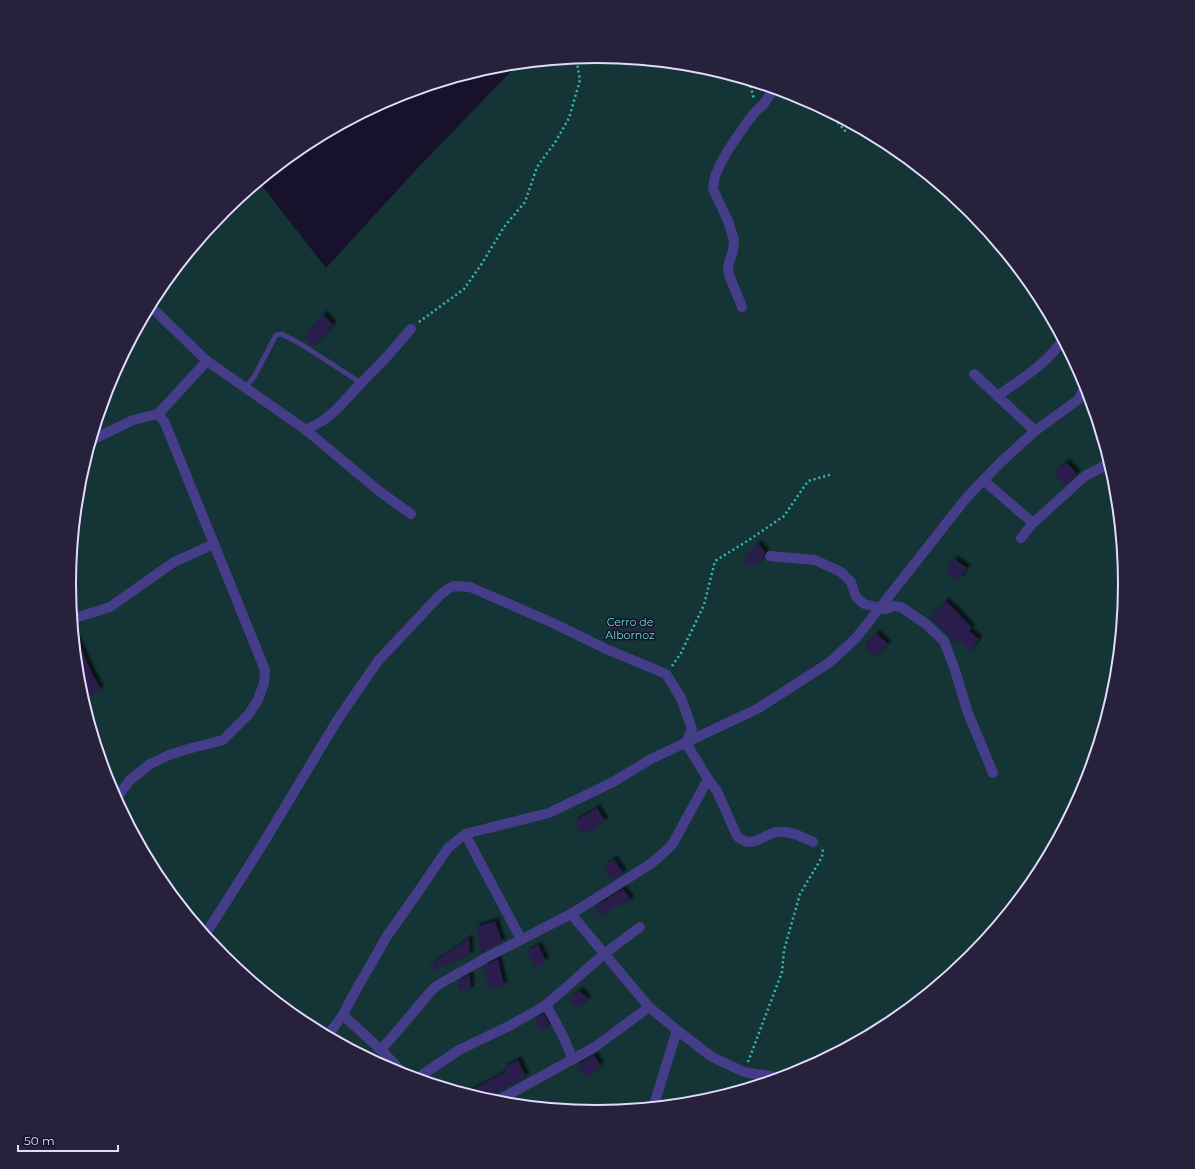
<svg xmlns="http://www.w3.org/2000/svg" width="1195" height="1169" font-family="Montserrat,sans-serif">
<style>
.green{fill:#143435}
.building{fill:#2a1d4b;filter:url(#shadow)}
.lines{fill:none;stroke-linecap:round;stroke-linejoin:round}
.path{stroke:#32bbbc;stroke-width:2.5;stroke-dasharray:2 3;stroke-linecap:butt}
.service{stroke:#453d89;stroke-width:5}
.minor{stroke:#453d89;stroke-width:10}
.labels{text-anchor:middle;stroke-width:3;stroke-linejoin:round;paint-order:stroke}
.park-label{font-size:11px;fill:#66e0ca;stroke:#17112b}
.rim{fill:none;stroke:#e2dbff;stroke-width:2}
</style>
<defs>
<filter id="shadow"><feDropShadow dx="3.5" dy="-3.5" stdDeviation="1" flood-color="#0009"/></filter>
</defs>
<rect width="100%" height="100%" fill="#17112b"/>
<polygon class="green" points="598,56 701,66 800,96 891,145 971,211 1037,291 1086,382 1116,482 1126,585 1116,688 1086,787 1037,878 971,958 891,1024 800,1073 700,1103 597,1113 494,1103 395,1073 304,1024 224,958 158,878 109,787 79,687 69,584 79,481 109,382 158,291 224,211 259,182 326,268 414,172 518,64"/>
<g class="building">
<polygon points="323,314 333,325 314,347 304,337 319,320"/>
<polygon points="1066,462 1077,474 1065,486 1054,473"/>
<polygon points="758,543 765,552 764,558 754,567 743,561"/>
<polygon points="954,559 967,568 959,580 946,572"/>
<polygon points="945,601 954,609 972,628 969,631 979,639 970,652 959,641 955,644 948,636 949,635 930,619"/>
<polygon points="876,633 888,644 876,657 864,646"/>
<polygon points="74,639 77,639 94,678 95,678 101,690 82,698 79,687"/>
<polygon points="597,808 605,821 582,835 574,822"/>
<polygon points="614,859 623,873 612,880 604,866"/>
<polygon points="623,889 631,900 623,906 621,903 601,916 595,907"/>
<polygon points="495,921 502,942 481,953 478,935 476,927"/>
<polygon points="469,938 470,955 431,971 429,967"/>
<polygon points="538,945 546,961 536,967 527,952"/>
<polygon points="498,959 504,986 489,989 484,966"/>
<polygon points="469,975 470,975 471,990 458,990 458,981"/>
<polygon points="579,990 588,999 578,1008 569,999"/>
<polygon points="544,1014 550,1026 542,1031 535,1019"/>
<polygon points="594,1055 601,1066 585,1078 576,1066"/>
<polygon points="518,1060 526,1077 483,1100 464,1094 506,1072 504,1067"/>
</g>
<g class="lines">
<g class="path">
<polyline points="749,81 754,99"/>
<polyline points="828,111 846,132"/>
<polyline points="419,322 464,289 481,265 504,227 525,202 537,167 556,141 569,118 580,80 576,58"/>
<polyline points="672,666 681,653 704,605 715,561 749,540 784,516 808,481 833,474"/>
<polyline points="748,1062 782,972 784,950 800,894 822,857 823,848"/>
</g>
<polyline class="service" points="246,387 254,377 276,335 282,334 304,346 361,383"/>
<g class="minor">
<polyline points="150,306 207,361 306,430 379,491 411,514"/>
<polyline points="742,307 729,275 728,266 733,251 734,240 728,221 713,189 715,176 721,163 728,150 748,121 756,111 763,105 769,96 776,89"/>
<polyline points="974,374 1035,431"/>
<path d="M 997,396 C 1022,379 1045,365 1063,340"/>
<polyline points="306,430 324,420 336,410 361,383 383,361 411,329"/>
<polyline points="92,440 133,420 158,414 207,361"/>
<polyline points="983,480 1033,523"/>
<polyline points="1021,538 1033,523 1085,476 1110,463"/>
<polyline points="770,556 815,560 841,572 851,582 856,597 864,604 881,608 886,609 894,606 901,607 926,624 944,641 955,670 968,713 993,773"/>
<polyline points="72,619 110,607 174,562 214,544"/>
<polyline points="116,799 129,781 150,764 169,755 188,749 223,740 248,715 258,700 264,683 265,670 165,423 158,414"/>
<polyline points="465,834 521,939"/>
<polyline points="571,914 649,1007 677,1030 712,1057 744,1072 781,1078"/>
<path d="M 205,935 L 261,847 L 338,719 L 378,661 L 440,595 L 448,589 L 454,586 L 470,587 L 555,624 L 606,649 L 666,674 L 681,698 L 692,729 L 686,743 L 708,779 L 717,791 L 737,836 C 752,850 762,835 777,832 C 789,830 802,837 813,842"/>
<polyline points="546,1005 561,1032 573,1059"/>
<polyline points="343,1015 381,1050 432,990 438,985 489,956 571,914 652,863 672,845 708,779"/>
<polyline points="327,1036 343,1015 351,999 387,936 416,895 448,848 465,834 549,813 613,782 651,759 759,708 830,662 856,638 967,497 1000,463 1035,431 1079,399 1086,384"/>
<polyline points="381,1050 406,1076"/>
<polyline points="416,1079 459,1050 509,1026 546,1005 604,954 640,927"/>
<polyline points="493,1103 595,1047 649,1007"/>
<polyline points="653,1108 677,1030"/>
</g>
</g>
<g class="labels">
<g class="park-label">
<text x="630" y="626">Cerro de<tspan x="630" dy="13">Albornoz</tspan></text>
</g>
</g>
<path d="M0 0H1195V1169H0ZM76 584a521 521 0 1 1 1042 0a521 521 0 1 1-1042 0Z" fill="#27213c" fill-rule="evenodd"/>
<path class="rim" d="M76 584a521 521 0 1 1 1042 0a521 521 0 1 1-1042 0Z"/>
<path d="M18 1145v6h100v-6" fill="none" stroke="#e2dbff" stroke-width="2"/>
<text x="24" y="1145" font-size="12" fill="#e2dbff" stroke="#17112b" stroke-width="3" paint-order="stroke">50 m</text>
</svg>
